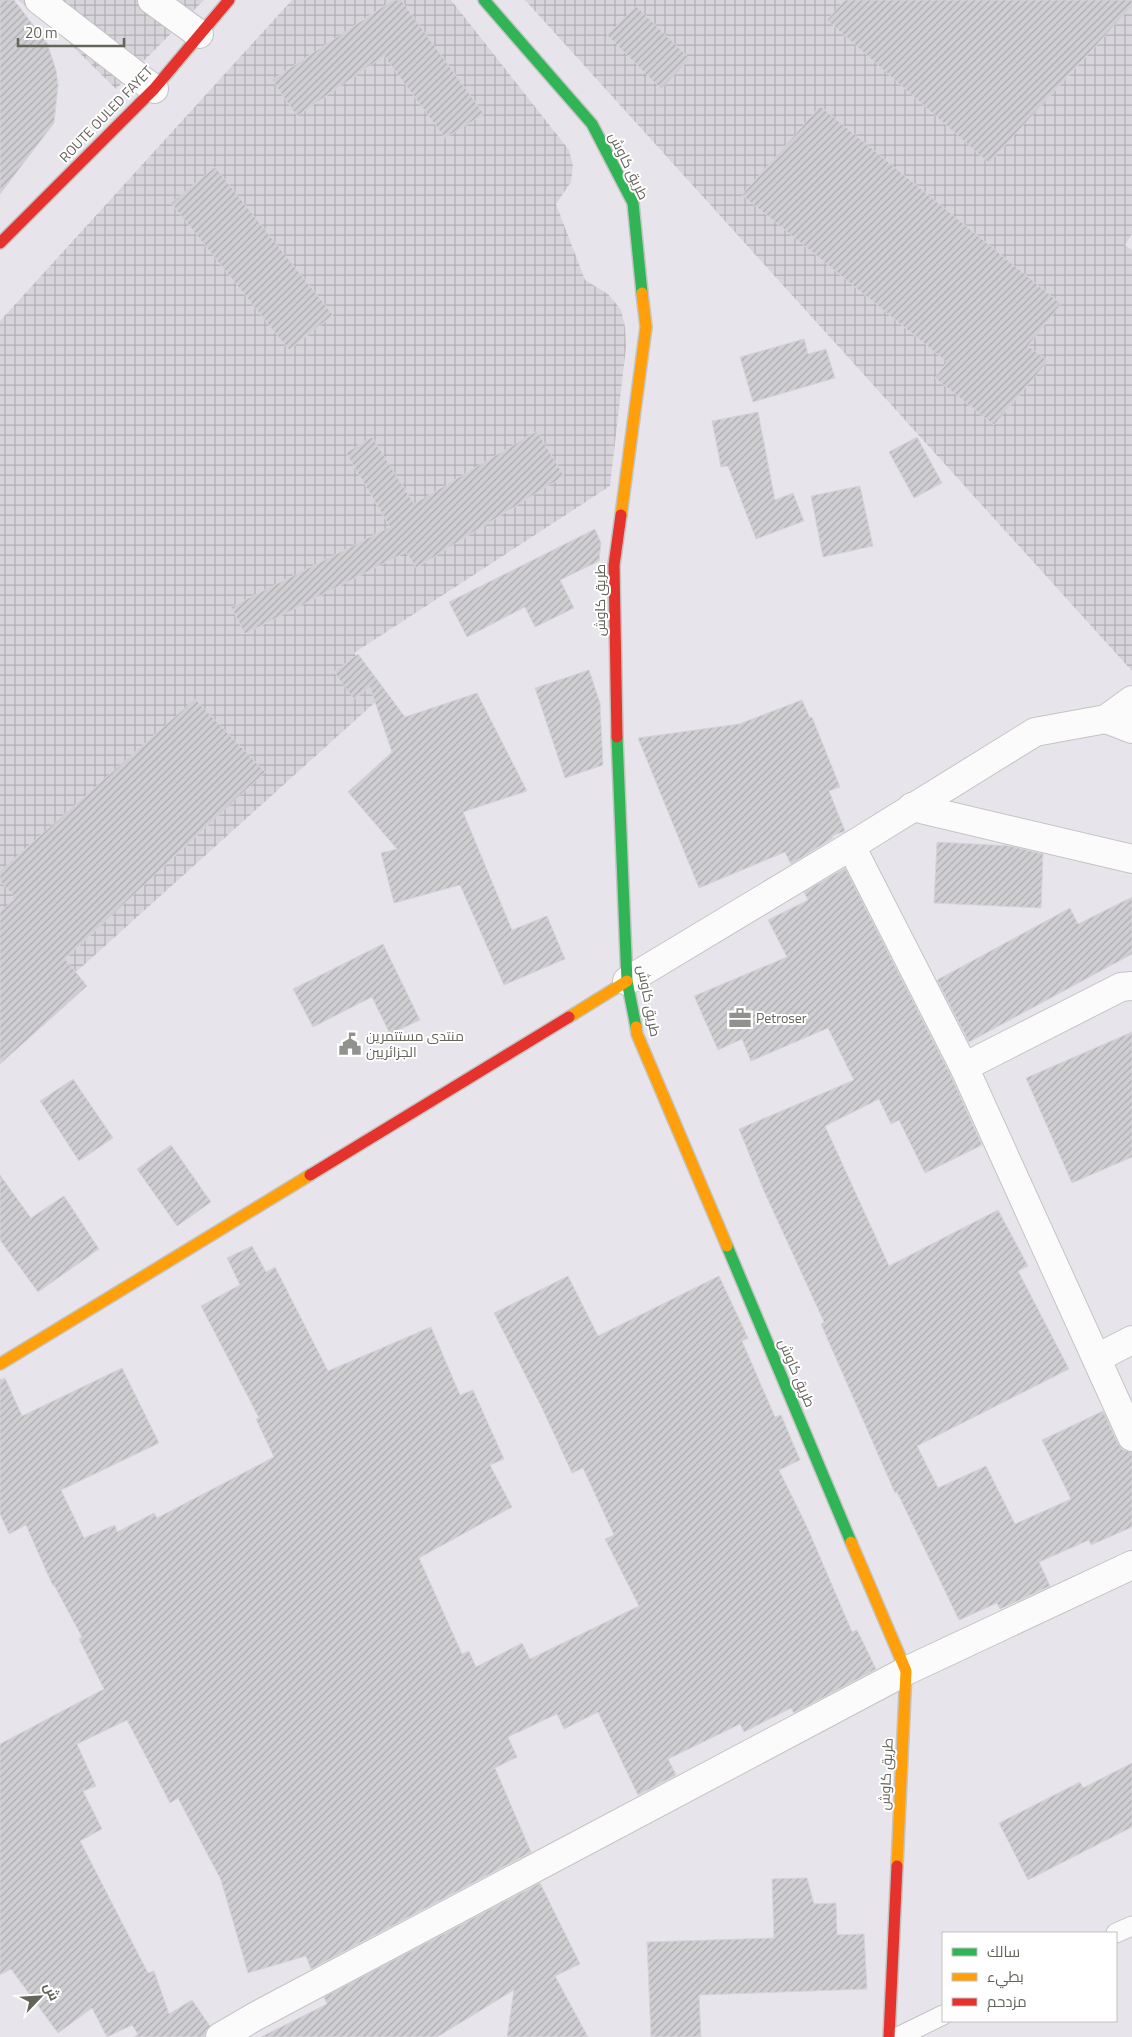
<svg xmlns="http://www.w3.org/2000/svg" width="1132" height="2037" font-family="'Titillium Web',Cairo,sans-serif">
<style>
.industrial{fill:url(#industrial-grid)}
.building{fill:url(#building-hatch);stroke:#d6d4da}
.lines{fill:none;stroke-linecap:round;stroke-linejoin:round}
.lane-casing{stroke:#c4c4c3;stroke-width:21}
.street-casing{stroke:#c4c4c3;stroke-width:30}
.fast-casing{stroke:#c4c4c2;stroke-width:14}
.slow-casing{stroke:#c4c4c2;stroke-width:14}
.jam-casing{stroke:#c4c4c2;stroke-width:14}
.lane{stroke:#fbfbfc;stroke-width:19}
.street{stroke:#fbfbfc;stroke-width:28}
.fast{stroke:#30b455;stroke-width:11}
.slow{stroke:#ff9f0a;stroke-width:11}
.jam{stroke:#e5322d;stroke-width:11}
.labels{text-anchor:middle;stroke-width:4;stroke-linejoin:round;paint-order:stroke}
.street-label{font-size:14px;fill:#63645a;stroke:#fff}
.poi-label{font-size:14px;fill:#63645a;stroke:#fff;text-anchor:start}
</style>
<defs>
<pattern id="industrial-grid" width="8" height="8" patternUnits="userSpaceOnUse" patternTransform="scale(1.25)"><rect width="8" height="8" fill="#d7d5db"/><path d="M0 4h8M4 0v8" fill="none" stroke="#b2b0b5"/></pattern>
<pattern id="building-hatch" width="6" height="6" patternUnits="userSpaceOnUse" patternTransform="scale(1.25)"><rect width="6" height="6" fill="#cfced2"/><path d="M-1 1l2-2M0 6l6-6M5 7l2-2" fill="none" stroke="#acabad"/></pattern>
</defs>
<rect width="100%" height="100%" fill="#e7e5eb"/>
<g class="industrial">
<polygon points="18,0 204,0 116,89 53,27"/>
<polygon points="292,0 451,0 569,150 573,166 571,182 556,204 585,280 608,294 621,310 625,327 626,347 610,486 354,653 381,697 76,972 87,986 0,1064 0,321"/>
<polygon points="525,0 1132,0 1132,234 1125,245 1132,250 1132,671"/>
</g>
<g class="building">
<polygon points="0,0 14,0 47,43 56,70 58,85 54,123 0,194"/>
<polygon points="393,0 401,0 484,114 445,138 384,56 297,116 272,80"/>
<polygon points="845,0 1132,0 1132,6 989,163 827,20"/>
<polygon points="636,6 690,59 661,89 607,35"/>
<polygon points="820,106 1061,304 1028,346 1048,361 994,425 935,378 947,362 742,195"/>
<polygon points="215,167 333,315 289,350 171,203"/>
<polygon points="804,339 808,354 826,349 835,378 753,402 740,357"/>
<polygon points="758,412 775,500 793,493 804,521 756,539 728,466 721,467 712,421"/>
<polygon points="537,431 564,476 416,568 406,552 245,634 231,607 390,527 346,453 372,437 414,504"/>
<polygon points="917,437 942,483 914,498 889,452"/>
<polygon points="860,486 873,546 823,557 811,496"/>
<polygon points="595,529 601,543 599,561 560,580 574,608 535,627 525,607 467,637 449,602"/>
<polygon points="358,654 405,717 477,693 527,791 463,812 512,930 547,916 565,959 504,985 460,885 394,903 381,853 397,849 348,792 392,752 370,687 354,699 334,672"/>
<polygon points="589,670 600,703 603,765 565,778 535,688"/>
<polygon points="195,699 265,772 65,959 87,986 0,1064 0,912 16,898 0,881 0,871"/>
<polygon points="802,700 810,718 812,717 840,787 829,791 845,831 832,836 833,838 791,864 785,852 699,888 638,738 739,724"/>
<polygon points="937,842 1010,846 1043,854 1041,908 934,903"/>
<polygon points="845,868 950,1074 982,1145 925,1173 899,1120 891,1124 879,1099 825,1126 889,1266 998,1210 1028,1266 1018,1271 1069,1369 917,1446 938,1488 986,1466 1015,1524 1071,1499 1042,1440 1103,1411 1118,1444 1123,1450 1132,1452 1132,1527 1091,1545 1089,1540 1039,1562 1050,1586 1000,1609 997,1603 959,1620 897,1492 895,1493 821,1324 824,1322 764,1191 739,1129 854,1080 828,1028 751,1061 742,1039 718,1050 694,996 787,957 768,920 808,900 804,892"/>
<polygon points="1132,897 1132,954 969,1042 937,980 1070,908 1078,924"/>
<polygon points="383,944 420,1020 390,1034 372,997 313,1027 293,989"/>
<polygon points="1132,1032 1132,1157 1072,1183 1026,1078"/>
<polygon points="73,1079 113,1138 79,1161 40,1101"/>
<polygon points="171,1145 211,1202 177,1226 137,1169"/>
<polygon points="0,1175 31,1218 64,1196 99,1249 38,1292 0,1240"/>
<polygon points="252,1246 266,1272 275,1267 328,1371 431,1327 460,1395 473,1390 504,1459 490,1465 512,1507 419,1558 462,1654 469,1651 476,1667 522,1643 530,1659 639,1606 605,1539 614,1535 583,1468 572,1473 543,1410 494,1313 568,1276 598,1336 719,1276 748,1338 742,1341 775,1417 781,1415 800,1460 779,1470 808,1529 852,1632 857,1630 876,1669 794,1713 791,1708 744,1732 740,1724 668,1759 676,1775 638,1795 598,1712 564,1729 557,1714 508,1737 517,1757 495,1768 531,1852 311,1969 306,1956 248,1973 221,1880 178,1798 170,1803 127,1720 77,1744 96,1786 83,1791 102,1829 80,1841 148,1973 154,1971 169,2014 192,2000 210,2026 206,2030 204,2037 134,2037 138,2034 132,2025 107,2037 92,2008 58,2033 11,1969 0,1975 0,1744 104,1689 79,1639 82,1637 54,1585 53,1586 26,1525 9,1534 0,1514 0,1380 5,1378 22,1416 122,1368 159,1443 61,1490 84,1538 115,1525 117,1532 154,1513 157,1518 274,1457 256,1419 259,1418 201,1306 240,1285 227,1258"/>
<polygon points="1132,1763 1132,1827 1028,1880 999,1823 1080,1782 1083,1788"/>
<polygon points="807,1878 814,1904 836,1903 837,1935 864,1934 867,1989 699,1995 701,2037 651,2037 647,1942 774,1938 772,1879"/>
<polygon points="540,1883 580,1964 555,1976 588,2037 507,2037 514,1990 437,2037 261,2037 327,2004 324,1997"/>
</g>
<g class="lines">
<defs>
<g id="lane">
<polyline points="1116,1933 1132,1926"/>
<polyline points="898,2037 943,2015"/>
</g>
<g id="street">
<polyline points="39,0 154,89"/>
<polyline points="152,0 199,34"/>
<polyline points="1106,719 1132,729"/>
<polyline points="912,807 1132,859"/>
<polyline points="851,846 964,1067 1132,1437"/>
<polyline points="627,981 851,846 1035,732 1106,719 1132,700"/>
<polyline points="964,1067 1121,987 1132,986"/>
<polyline points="1097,1358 1132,1340"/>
<polyline points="220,2037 256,2016 906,1671 1132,1565"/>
</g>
<g id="fast">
<polyline points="484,0 592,124 633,203 642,293"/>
<polyline points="617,737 627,981 636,1027"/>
<polyline points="727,1246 851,1542"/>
</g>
<g id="slow">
<polyline points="621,515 646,327 642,293"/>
<polyline points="569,1017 627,981"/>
<polyline points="636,1027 637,1034 727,1246"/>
<polyline points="0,1364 310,1175"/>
<polyline points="851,1542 906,1671 897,1866"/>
</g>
<g id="jam">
<polyline points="0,243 154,89 229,0"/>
<polyline points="617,737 614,565 621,515"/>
<polyline points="310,1175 569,1017"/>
<polyline points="889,2037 897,1866"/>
</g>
</defs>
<use href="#lane" class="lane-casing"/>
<use href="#street" class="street-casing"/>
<use href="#fast" class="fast-casing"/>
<use href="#slow" class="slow-casing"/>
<use href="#jam" class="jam-casing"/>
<use href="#lane" class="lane"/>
<use href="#street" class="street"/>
<use href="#fast" class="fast"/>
<use href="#slow" class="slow"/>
<use href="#jam" class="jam"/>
</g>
<defs>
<symbol id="office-bare" viewBox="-9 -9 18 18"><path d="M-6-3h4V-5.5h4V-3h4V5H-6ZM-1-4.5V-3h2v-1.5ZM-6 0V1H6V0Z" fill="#91918d" stroke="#fff" stroke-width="2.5" paint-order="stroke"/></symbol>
<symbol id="civic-bare" viewBox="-9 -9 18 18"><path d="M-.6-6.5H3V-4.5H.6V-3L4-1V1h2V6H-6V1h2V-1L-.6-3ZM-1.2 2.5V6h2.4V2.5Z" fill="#91918d" stroke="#fff" stroke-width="2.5" paint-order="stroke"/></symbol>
</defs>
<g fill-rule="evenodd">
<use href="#office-bare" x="724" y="1002" width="32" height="32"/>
<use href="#civic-bare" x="334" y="1028" width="32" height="32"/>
</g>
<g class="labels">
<g class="street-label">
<text transform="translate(106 114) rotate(-46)" y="5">ROUTE OULED FAYET</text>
<text transform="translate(629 166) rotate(64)" y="5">طريق كاوش</text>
<text transform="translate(600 600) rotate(-90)" y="5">طريق كاوش</text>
<text transform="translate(649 1001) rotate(79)" y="5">طريق كاوش</text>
<text transform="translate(797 1373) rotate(67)" y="5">طريق كاوش</text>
<text transform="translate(886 1774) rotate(-87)" y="5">طريق كاوش</text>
</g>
<g class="poi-label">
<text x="756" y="1023">Petroser</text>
<text x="366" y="1041">منتدى مستتمرين<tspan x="366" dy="16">الجزائريين</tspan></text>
</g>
</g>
<rect x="942" y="1932" width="175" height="90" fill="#ffffff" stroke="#c1c1bd"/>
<rect x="952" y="1948" width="25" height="8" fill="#30b455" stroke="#c1c1bd"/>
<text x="987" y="1957" font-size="15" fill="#63645a">سالك</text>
<rect x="952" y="1973" width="25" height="8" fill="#ff9f0a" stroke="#c1c1bd"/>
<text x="987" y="1982" font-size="15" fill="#63645a">بطيء</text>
<rect x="952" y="1998" width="25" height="8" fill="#e5322d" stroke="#c1c1bd"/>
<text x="987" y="2007" font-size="15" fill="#63645a">مزدحم</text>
<g transform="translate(40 1997) rotate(65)" stroke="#ffffff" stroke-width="4" paint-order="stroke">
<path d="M0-4L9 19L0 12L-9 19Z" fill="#63645a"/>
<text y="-8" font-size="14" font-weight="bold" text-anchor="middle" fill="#63645a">ش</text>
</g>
<path d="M18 38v8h106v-8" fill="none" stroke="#63645a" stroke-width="2.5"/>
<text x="25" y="38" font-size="15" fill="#63645a" stroke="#ffffff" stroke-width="4" paint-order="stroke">20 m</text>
</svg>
